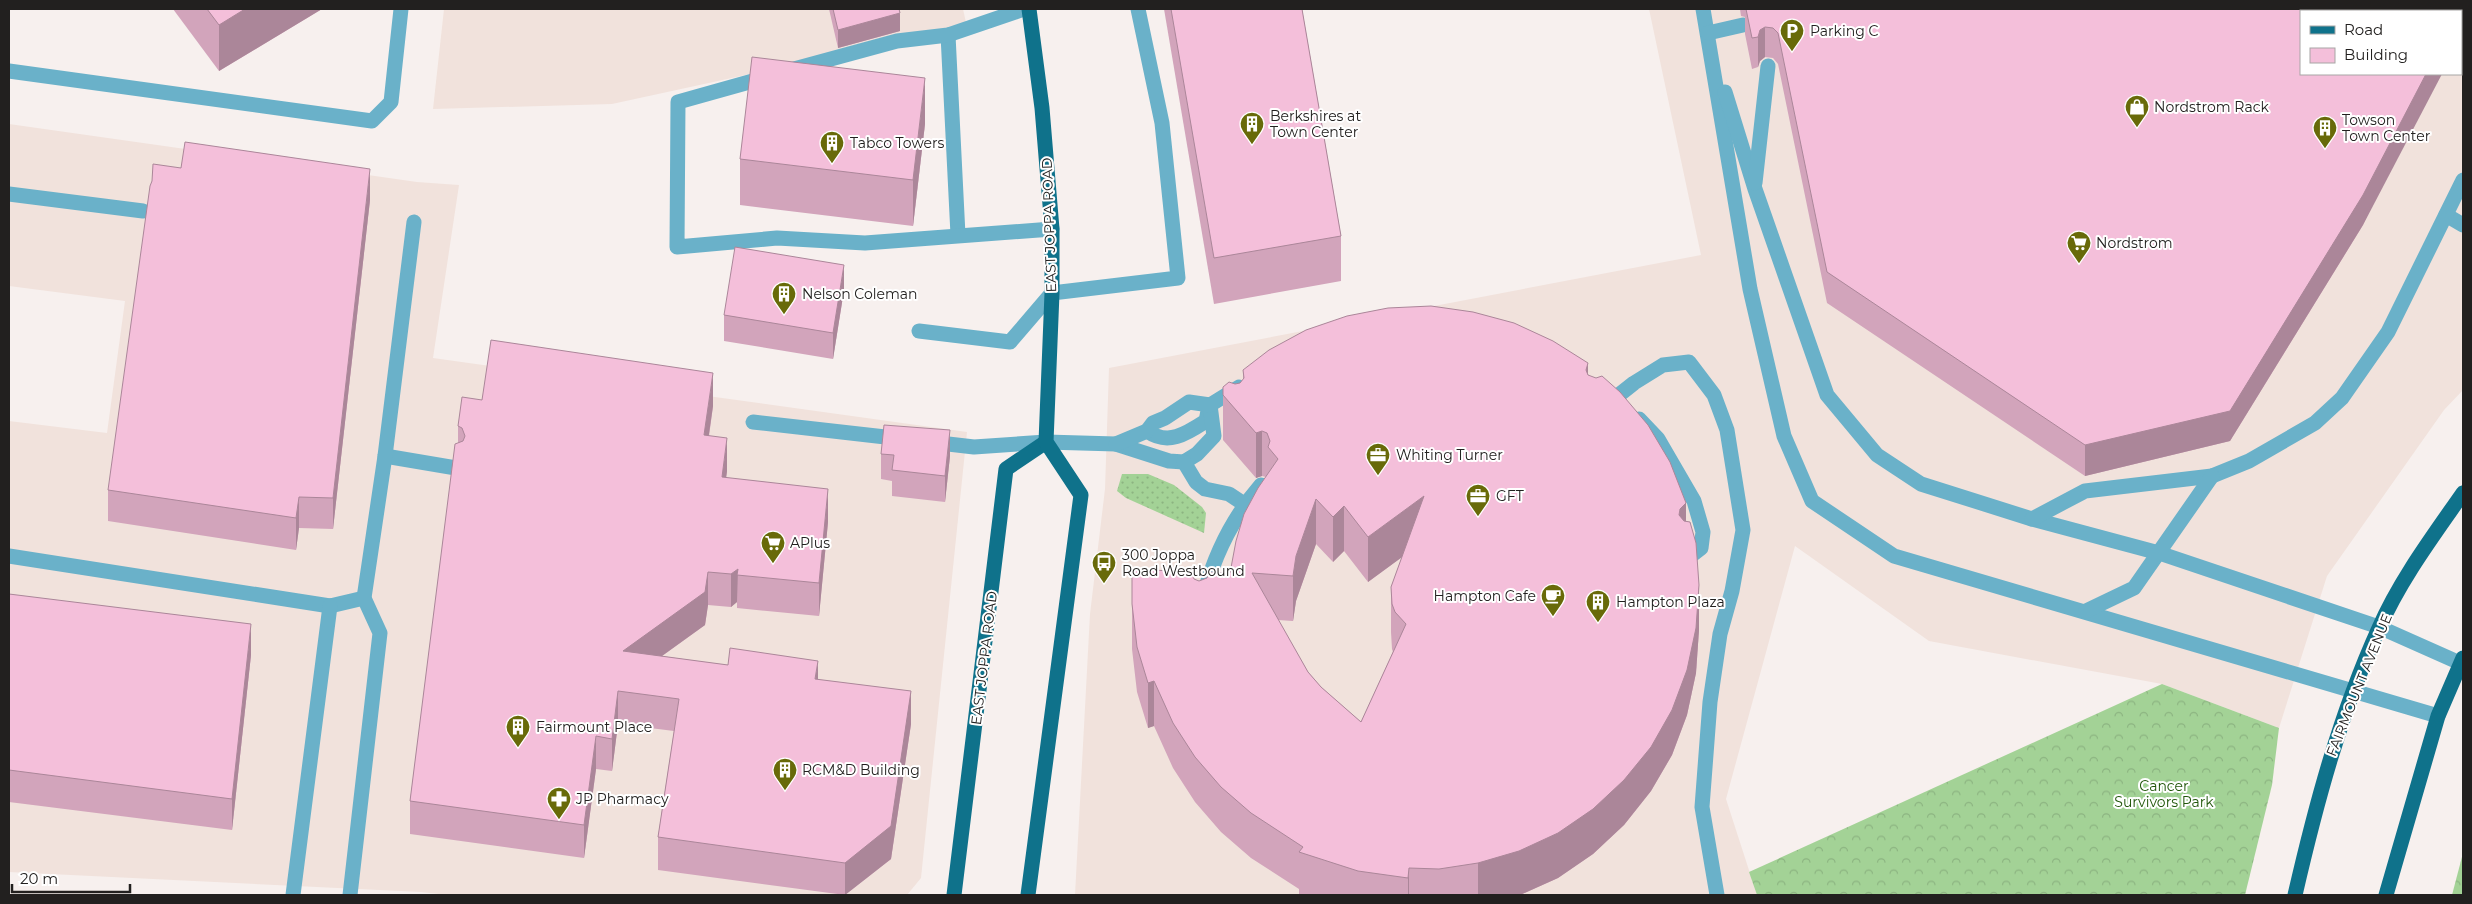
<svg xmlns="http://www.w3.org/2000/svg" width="2472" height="904" font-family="Montserrat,sans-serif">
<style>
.built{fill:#f1e2dc;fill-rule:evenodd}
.forest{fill:url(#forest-crowns)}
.garden{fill:url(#garden-dots)}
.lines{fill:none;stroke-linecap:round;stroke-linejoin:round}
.minor{stroke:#6ab1c9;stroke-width:15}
.major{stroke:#0f728b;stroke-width:15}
.wall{fill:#d2a4bb;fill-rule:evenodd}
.shaded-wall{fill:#ab8699}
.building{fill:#f4bfda;stroke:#ab8699;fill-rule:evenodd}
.labels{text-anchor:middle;stroke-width:4;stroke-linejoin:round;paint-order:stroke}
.poi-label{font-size:14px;fill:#22201f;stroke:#fff;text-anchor:start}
.street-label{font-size:14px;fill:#22201f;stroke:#fff}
.park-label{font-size:14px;fill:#205609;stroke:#fff}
</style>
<defs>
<pattern id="forest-crowns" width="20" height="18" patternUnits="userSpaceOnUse" patternTransform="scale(1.25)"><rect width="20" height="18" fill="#a3d296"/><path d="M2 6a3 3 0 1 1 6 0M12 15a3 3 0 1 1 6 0" fill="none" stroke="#8cb481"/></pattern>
<pattern id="garden-dots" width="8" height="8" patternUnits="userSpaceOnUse" patternTransform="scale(1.25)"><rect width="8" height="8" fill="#a3d296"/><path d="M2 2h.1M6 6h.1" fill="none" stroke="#8cb481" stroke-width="1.8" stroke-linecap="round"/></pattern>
</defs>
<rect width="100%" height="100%" fill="#f7f0ee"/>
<g class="built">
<polygon points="444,9 963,9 967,27 612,104 433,109"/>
<path d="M 1649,9 L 2463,9 L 2463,390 L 2444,410 L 2327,576 L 2279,728 L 2162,684 L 1929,641 L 1795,546 L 1726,799 L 1757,895 L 1075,895 L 1090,614 L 1105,489 L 1109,368 L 1701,255 ZM 2301,11 L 2461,11 L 2461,74 L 2301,74 Z"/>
<polygon points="9,124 417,182 459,185 433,358 967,432 921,878 907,895 448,895 421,892 9,872 9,421 107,433 125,301 9,286"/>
</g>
<g class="forest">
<polygon points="2162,684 2279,728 2272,785 2245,895 1757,895 1749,872"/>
<polygon points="2463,853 2463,895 2452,895"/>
</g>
<polygon class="garden" points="1122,474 1148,474 1174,485 1202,507 1206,513 1204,533 1126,498 1117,491"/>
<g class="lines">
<g class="minor">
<polyline points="1703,9 1750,289 1784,436 1812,501 1894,556 2438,716"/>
<polyline points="1708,33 1743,25"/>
<polyline points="948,35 958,235"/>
<polyline points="794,69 897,41 948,35 1024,9"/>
<polyline points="9,71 372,121 391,102 401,9"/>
<polyline points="767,77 678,102 677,247 777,238 865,243 1052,229"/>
<polyline points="1725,92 1755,189 1827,395 1877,455 1921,484 2032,519 2159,553 2379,627 2460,663"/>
<polyline points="1755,183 1768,66"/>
<polyline points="9,194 143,211"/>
<polyline points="2446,215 2463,225"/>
<polyline points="919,331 1010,342 1052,293 1178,278 1162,123 1138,9"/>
<polyline points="1605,406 1634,383 1663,365 1689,362 1714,395 1727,430 1743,530 1732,591 1720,634 1710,702 1702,807 1717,895"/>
<polyline points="1639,419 1658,439 1694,501 1703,532 1701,548 1688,558"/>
<polyline points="753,422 903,439"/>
<path d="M 1147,431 C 1168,446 1186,434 1206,421 L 1209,406"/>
<polyline points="931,442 974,447 1046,442 1116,444 1169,461 1184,462 1197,454 1214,436 1210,405"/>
<polyline points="1116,444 1147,431 1153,423 1165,418 1189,402 1210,405 1239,387"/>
<polyline points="385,456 456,468"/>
<polyline points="1184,462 1196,482 1205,489 1229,494 1244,504"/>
<polyline points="2032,519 2085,491 2212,476 2249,461 2315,423 2342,398 2388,332 2463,180"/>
<polyline points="9,556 330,606 364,598"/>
<path d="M 1205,591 C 1216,551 1234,516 1261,485"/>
<polyline points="2086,611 2134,588 2212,476"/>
<polyline points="293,895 330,606"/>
<polyline points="350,895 380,633 364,598 385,456 414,222"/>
</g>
<g class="major">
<polyline points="954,895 1006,469 1046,442"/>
<polyline points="1028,895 1081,495 1046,442 1052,293 1052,229 1042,108 1029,9"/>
<path d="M 2295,895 C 2316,804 2340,714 2379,628 C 2400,580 2433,536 2463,493"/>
<polyline points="2386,895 2438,716 2463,658"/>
</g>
</g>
<g class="wall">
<polygon points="173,9 322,9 219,71"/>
<polygon points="829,9 899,9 900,31 838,48"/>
<polygon points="1164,9 1302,9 1341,236 1341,281 1214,304"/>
<polygon points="1740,9 2463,9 2463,32 2461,37 2461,11 2363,225 2230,441 2085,476 1827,303 1778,64 1773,58 1765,57 1760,61 1758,67 1752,69 1745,34 1745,17 1741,16"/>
<polygon points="925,124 913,226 740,205 740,159"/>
<polygon points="370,200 333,529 299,528 296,550 108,521 108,490"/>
<polygon points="844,290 833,359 724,341 724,315"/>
<path d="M 1588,363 L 1588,375 L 1686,522 L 1699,630 L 1696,673 L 1687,715 L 1672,755 L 1651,791 L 1624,825 L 1593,854 L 1558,878 L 1520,895 L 1299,895 L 1299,889 L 1251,858 L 1221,832 L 1195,802 L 1173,768 L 1154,726 L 1148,728 L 1137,692 L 1132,649 L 1132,569 L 1194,579 L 1199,581 L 1230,573 L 1266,477 L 1262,476 L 1256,478 L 1223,440 L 1223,395 L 1235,384 L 1240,383 L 1243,380 L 1243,370 ZM 1316,544 L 1333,562 L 1344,551 L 1368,582 L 1402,557 L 1391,587 L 1391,632 L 1392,649 L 1393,652 L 1361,722 L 1321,687 L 1308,672 L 1278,620 L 1293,621 L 1296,601 Z"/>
<polygon points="713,406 709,436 727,471 726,477 828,522 819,616 737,608 737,602 731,607 708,605 705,625 662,656 818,679 911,724 891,859 845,895 658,870 658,837 674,731 618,724 612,771 596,769 584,858 410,834 410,801 458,443 458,426"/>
<polygon points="881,454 950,456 945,502 892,496 892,481 881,479"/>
<polygon points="9,594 251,655 232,830 9,802"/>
</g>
<g class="shaded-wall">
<polygon points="245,9 322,9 219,71 219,25"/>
<polygon points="2460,9 2463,9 2463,32 2461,37 2461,11 2458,11"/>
<polygon points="900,13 900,31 838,48 838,30"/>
<polygon points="1765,27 1765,57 1760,61 1758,67 1758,37 1760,30"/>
<polygon points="2426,74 2442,74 2363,225 2230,441 2085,476 2085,445"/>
<polygon points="925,78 925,124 913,226 913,180"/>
<polygon points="370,169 370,200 333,529 333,498"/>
<polygon points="844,265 844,290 833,359 833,333"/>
<polygon points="1588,363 1588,408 1586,370"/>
<polygon points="713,373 713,406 704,468 704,435"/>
<polygon points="950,430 950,456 945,502 945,476"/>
<polygon points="1262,431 1262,476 1256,478 1256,433"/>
<polygon points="727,438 727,471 722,510 722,477"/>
<polygon points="828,489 828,522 819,616 819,583"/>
<polygon points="1424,496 1424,541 1368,582 1368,537"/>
<polygon points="299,497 299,528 296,550 296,518"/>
<polygon points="1316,499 1316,544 1296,601 1293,621 1293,576 1296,556"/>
<polygon points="1686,503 1686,548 1679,515 1680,509"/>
<polygon points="1344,506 1344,551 1333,562 1333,517"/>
<polygon points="738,569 737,602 731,607 731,574"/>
<polygon points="708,572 708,605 705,625 623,684 623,651"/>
<polygon points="1699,585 1699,630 1696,673 1687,715 1672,755 1651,791 1624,825 1593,854 1558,878 1520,895 1478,895 1478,863"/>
<polygon points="251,624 251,655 232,830 232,799"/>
<polygon points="818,661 818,694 815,679"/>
<polygon points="1154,681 1154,726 1148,728 1148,683"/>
<polygon points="618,691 618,724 612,771 612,739"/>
<polygon points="911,691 911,724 891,859 845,895 845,863"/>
<polygon points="596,736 596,769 584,858 584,825"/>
<polygon points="1409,868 1409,895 1408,895 1408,878"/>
</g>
<g class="building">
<polygon points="207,9 245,9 219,25"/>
<polygon points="833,9 899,9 900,13 838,30"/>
<polygon points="1171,9 1302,9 1341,236 1214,258"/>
<polygon points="1746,9 2460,9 2458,11 2301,11 2301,74 2426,74 2363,195 2230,411 2085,445 1827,272 1778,33 1773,28 1765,27 1760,30 1758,37 1752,38"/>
<polygon points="752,57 925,78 913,180 740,159"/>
<polygon points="185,142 370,169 333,498 299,497 296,518 108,490 150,186 152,181 153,164 181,168"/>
<polygon points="735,247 844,265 833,333 724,315"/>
<path d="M 1431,306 L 1473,312 L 1514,323 L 1553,341 L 1588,363 L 1586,370 L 1588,375 L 1596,378 L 1602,376 L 1620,392 L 1648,425 L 1670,462 L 1686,503 L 1680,509 L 1679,515 L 1684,521 L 1690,522 L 1696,543 L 1699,585 L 1696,628 L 1687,670 L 1672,710 L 1651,747 L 1624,780 L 1593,809 L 1558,833 L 1519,851 L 1478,863 L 1439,869 L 1409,868 L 1408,878 L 1358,871 L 1299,852 L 1303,847 L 1251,813 L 1221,787 L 1195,757 L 1173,723 L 1154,681 L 1148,683 L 1137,647 L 1132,604 L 1132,569 L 1191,572 L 1194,579 L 1199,581 L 1207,578 L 1209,572 L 1230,573 L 1236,541 L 1244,514 L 1258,488 L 1278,459 L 1268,447 L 1270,441 L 1267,433 L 1262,431 L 1256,433 L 1223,395 L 1223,387 L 1229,382 L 1235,384 L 1240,383 L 1244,378 L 1243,370 L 1269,350 L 1306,330 L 1347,316 L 1388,308 ZM 1424,496 L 1391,587 L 1392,604 L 1395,612 L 1406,624 L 1361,722 L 1321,687 L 1308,672 L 1252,573 L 1293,576 L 1296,556 L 1316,499 L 1333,517 L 1344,506 L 1368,537 Z"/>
<polygon points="491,340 713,373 704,435 727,438 722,477 828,489 819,583 737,575 738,569 731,574 708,572 705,592 623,651 728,665 730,648 818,661 815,679 911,691 891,826 845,863 658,837 679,699 618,691 612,739 596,736 584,825 410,801 455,444 463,441 465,436 462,428 458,426 462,397 482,400"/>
<polygon points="884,425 950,430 945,476 892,470 894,455 881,454"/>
<polygon points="9,594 251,624 232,799 9,770"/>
</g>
<defs>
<symbol id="parking-pin" viewBox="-11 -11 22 30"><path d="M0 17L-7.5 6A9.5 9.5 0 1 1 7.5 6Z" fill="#686a09" stroke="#fff"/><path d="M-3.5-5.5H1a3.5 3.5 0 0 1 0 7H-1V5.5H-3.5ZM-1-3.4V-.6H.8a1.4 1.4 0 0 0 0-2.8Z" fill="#fff"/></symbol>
<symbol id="shop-pin" viewBox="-11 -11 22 30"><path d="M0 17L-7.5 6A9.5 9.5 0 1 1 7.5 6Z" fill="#686a09" stroke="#fff"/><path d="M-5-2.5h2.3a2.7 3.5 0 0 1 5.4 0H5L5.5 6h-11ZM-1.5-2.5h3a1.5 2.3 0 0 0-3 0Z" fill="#fff"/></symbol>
<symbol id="building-pin" viewBox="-11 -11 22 30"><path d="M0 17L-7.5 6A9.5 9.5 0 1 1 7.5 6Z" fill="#686a09" stroke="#fff"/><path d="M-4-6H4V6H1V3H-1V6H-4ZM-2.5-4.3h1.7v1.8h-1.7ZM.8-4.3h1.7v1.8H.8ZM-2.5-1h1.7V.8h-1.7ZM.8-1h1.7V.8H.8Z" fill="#fff"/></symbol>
<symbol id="supermarket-pin" viewBox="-11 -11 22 30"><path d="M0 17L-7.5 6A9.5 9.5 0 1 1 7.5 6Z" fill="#686a09" stroke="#fff"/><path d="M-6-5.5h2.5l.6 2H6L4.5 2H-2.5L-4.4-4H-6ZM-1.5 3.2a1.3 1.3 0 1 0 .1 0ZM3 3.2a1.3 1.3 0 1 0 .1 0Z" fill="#fff"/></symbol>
<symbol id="office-pin" viewBox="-11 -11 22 30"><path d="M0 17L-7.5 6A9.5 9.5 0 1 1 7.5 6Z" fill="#686a09" stroke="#fff"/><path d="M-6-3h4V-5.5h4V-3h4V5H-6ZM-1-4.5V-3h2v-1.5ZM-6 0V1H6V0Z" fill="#fff"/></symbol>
<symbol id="bus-pin" viewBox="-11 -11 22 30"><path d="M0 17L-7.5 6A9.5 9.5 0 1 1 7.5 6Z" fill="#686a09" stroke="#fff"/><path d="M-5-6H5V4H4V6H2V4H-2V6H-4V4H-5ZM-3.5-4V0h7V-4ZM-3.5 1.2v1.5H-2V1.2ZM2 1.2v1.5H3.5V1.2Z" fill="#fff"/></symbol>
<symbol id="cafe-pin" viewBox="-11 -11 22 30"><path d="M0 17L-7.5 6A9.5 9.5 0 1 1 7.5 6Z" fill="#686a09" stroke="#fff"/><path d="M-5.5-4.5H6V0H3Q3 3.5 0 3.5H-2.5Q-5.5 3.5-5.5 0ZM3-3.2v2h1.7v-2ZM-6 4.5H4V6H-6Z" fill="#fff"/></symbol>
<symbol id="pharmacy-pin" viewBox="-11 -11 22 30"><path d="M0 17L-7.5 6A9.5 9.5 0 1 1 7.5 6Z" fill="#686a09" stroke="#fff"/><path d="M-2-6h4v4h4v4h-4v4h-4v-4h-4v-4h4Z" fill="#fff"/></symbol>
</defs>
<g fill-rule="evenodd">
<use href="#parking-pin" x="1778" y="17" width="28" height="38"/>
<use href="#shop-pin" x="2123" y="93" width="28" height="38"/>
<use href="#building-pin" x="1238" y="110" width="28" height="38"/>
<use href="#building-pin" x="2311" y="114" width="28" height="38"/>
<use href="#building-pin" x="818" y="129" width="28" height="38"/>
<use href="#supermarket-pin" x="2065" y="229" width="28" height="38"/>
<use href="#building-pin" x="770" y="280" width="28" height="38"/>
<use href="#office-pin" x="1364" y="441" width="28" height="38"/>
<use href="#office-pin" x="1464" y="482" width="28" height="38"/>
<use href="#supermarket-pin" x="759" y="529" width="28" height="38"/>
<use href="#bus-pin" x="1090" y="549" width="28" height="38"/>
<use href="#cafe-pin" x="1539" y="582" width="28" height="38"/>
<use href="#building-pin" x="1584" y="588" width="28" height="38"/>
<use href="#building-pin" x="504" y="713" width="28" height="38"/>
<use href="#building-pin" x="771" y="756" width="28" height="38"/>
<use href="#pharmacy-pin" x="545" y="785" width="28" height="38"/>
</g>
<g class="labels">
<g class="poi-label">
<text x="1810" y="36">Parking C</text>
<text x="2154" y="112">Nordstrom Rack</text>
<text x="1270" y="121">Berkshires at<tspan x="1270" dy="16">Town Center</tspan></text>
<text x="2342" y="125">Towson<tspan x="2342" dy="16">Town Center</tspan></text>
<text x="850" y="148">Tabco Towers</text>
<text x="2096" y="248">Nordstrom</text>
<text x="802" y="299">Nelson Coleman</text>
<text x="1396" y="460">Whiting Turner</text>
<text x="1496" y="501">GFT</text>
<text x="790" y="548">APlus</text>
<text x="1122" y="560">300 Joppa<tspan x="1122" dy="16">Road Westbound</tspan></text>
<text x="1536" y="601" text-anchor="end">Hampton Cafe</text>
<text x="1616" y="607">Hampton Plaza</text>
<text x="536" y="732">Fairmount Place</text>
<text x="802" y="775">RCM&amp;D Building</text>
<text x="576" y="804">JP Pharmacy</text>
</g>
<g class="street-label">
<text transform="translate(1049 225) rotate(-92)" y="5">EAST JOPPA ROAD</text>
<text transform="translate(984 658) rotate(-83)" y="5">EAST JOPPA ROAD</text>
<text transform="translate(2359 685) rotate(-68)" y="5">FAIRMOUNT AVENUE</text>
</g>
<g class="park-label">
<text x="2164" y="791">Cancer<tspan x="2164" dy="16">Survivors Park</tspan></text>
</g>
</g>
<rect width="2472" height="904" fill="none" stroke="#22201f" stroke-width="20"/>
<rect x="2300" y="10" width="162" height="65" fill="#ffffff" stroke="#a7a6a5"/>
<rect x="2310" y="26" width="25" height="8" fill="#0f728b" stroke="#a7a6a5"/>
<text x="2344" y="35" font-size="15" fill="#22201f">Road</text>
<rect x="2310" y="48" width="25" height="15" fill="#f4bfda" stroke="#a7a6a5"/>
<text x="2344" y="60" font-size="15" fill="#22201f">Building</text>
<path d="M12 884v8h118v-8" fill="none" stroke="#22201f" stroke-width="2.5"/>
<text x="20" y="884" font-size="15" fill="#22201f" stroke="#ffffff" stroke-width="4" paint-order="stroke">20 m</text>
</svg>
